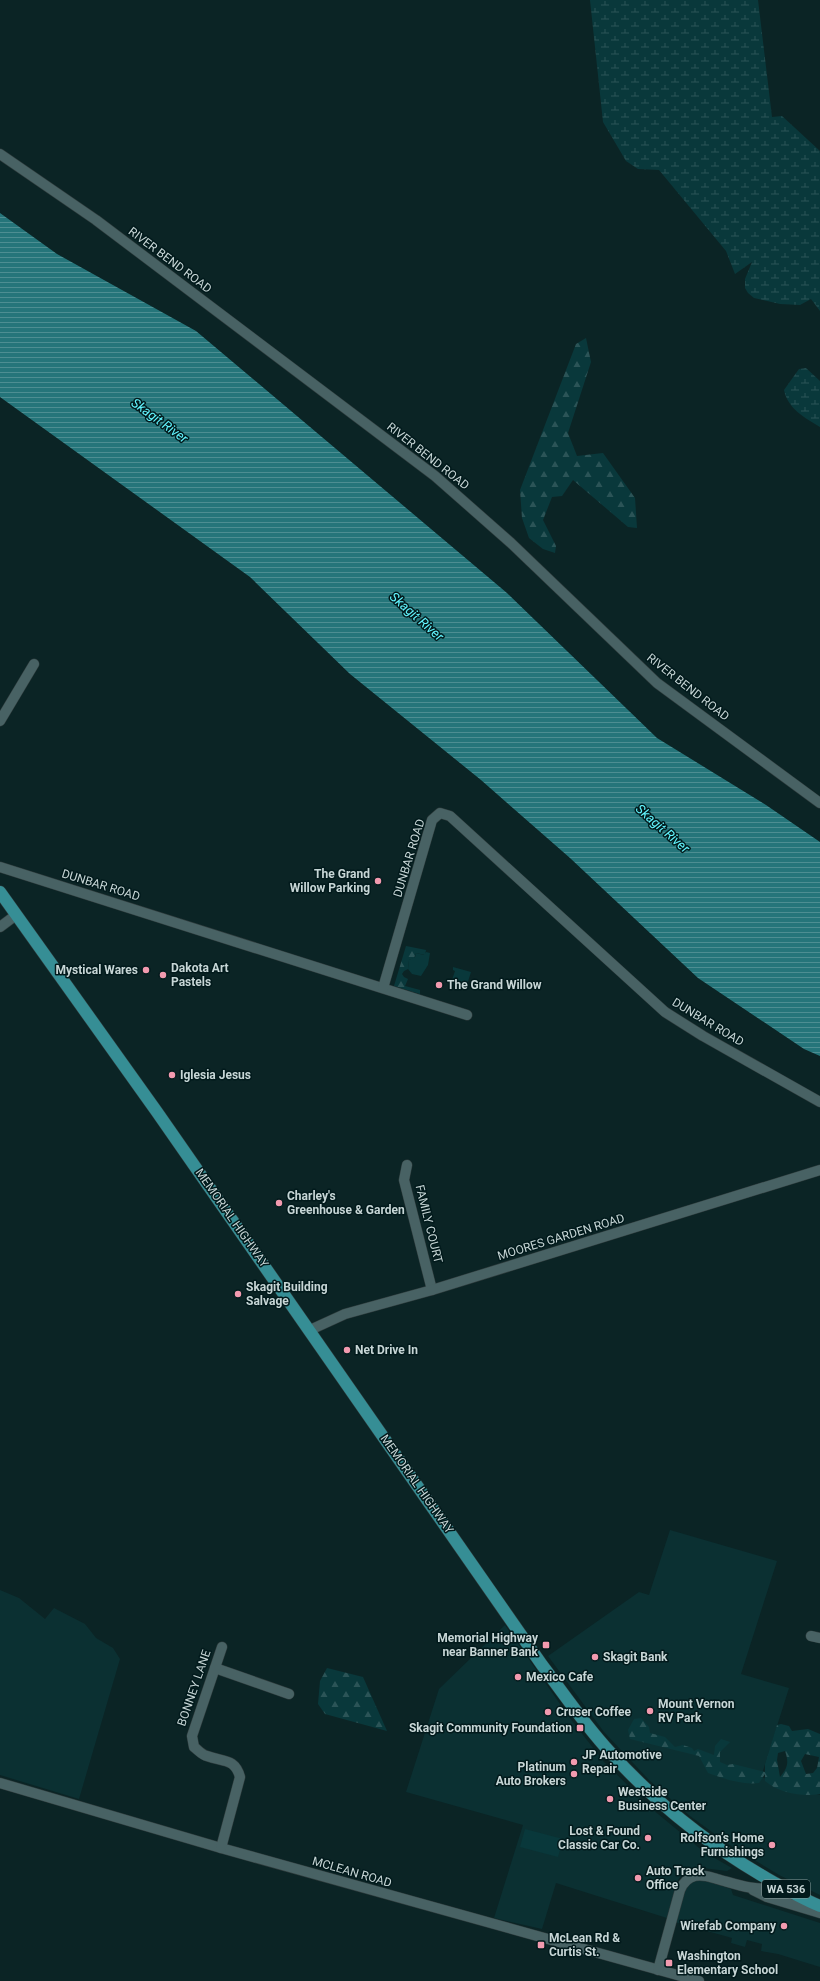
<svg xmlns="http://www.w3.org/2000/svg" width="820" height="1981" font-family="Roboto,sans-serif">
<style>
.built{fill:#0b3032}
.grass{fill:#09383b}
.forest{fill:url(#forest-firs);fill-rule:evenodd}
.wetland{fill:url(#wetland-marsh)}
.water{fill:url(#water-rules)}
.lines{fill:none;stroke-linecap:round;stroke-linejoin:round}
.minor-casing{stroke:#303d3e;stroke-width:11}
.major-casing{stroke:#303d3e;stroke-width:13}
.minor{stroke:#486264;stroke-width:10}
.major{stroke:#368e95;stroke-width:12}
.poi-dot{fill:#f29aaf;stroke:#021a1c;stroke-width:1.5}
.labels{text-anchor:middle;stroke-width:3;stroke-linejoin:round;paint-order:stroke}
.shield{fill:#021a1c;stroke:#8c9e9e;stroke-width:1}
.shield-label{font-size:11px;font-weight:bold;fill:#c7d6d6}
.street-label{font-size:12px;fill:#c7d6d6;stroke:#021a1c}
.poi-label{font-size:12px;font-weight:bold;fill:#c7d6d6;stroke:#021a1c;text-anchor:start}
.water-label{font-size:13px;font-style:italic;fill:#62f5fe;stroke:#021a1c}
</style>
<defs>
<pattern id="forest-firs" width="22" height="20" patternUnits="userSpaceOnUse"><rect width="22" height="20" fill="#09383b"/><path d="M5 1l3.5 6h-7zM16 11l3.5 6h-7z" fill="#2b5457"/></pattern>
<pattern id="wetland-marsh" width="20" height="14" patternUnits="userSpaceOnUse"><rect width="20" height="14" fill="#09383b"/><path d="M1 5h8M5 5V1M11 12h8M15 12V8" fill="none" stroke="#2b5457"/></pattern>
<pattern id="water-rules" width="6" height="5" patternUnits="userSpaceOnUse"><rect width="6" height="5" fill="#25757a"/><path d="M0 2.5h6" fill="none" stroke="#4d8e92"/></pattern>
</defs>
<rect width="100%" height="100%" fill="#0b2425"/>
<g class="built">
<polygon points="670,1530 777,1561 741,1674 789,1688 761,1777 820,1795 820,1895 781,1876 734,1848 690,1816 649,1780 604,1732 548,1656 639,1592 649,1595"/>
<polygon points="0,1590 19,1598 45,1619 54,1608 85,1624 96,1638 113,1648 120,1659 79,1799 0,1775"/>
<polygon points="505,1625 569,1717 604,1762 652,1809 704,1852 732,1868 727,1871 695,1867 682,1874 678,1880 667,1918 556,1883 542,1929 494,1918 523,1825 406,1792 439,1689"/>
<polygon points="693,1880 705,1880 731,1889 733,1895 820,1923 820,1967 778,1954 761,1951 762,1944 747,1940 745,1947 731,1943 732,1938 675,1922 685,1889"/>
</g>
<g class="grass">
<polygon points="426,952 430,953 428,965 421,976 412,974 408,969 409,960 415,957 416,953 424,955"/>
<polygon points="453,967 471,972 466,988 451,983 455,971 453,970"/>
<polygon points="525,1829 563,1839 558,1857 520,1847"/>
</g>
<g class="forest">
<polygon points="586,338 591,362 568,433 577,456 603,453 635,498 637,528 628,527 573,480 562,496 552,497 543,520 556,546 555,553 543,549 529,538 522,518 520,490 576,344"/>
<polygon points="406,946 426,950 425,955 416,953 414,958 409,960 408,969 404,971 402,974 404,977 408,979 405,986 420,990 420,994 394,986"/>
<polygon points="327,1668 363,1677 387,1731 325,1714 318,1704 320,1681"/>
<path d="M 641,1718 L 649,1727 L 650,1733 L 665,1737 L 675,1747 L 683,1745 L 692,1748 L 694,1751 L 698,1749 L 714,1755 L 715,1746 L 721,1739 L 730,1742 L 720,1752 L 720,1762 L 727,1765 L 733,1764 L 765,1772 L 765,1764 L 777,1725 L 781,1724 L 789,1726 L 792,1731 L 808,1729 L 820,1734 L 820,1794 C 801,1797 779,1793 765,1781 L 765,1774 L 759,1783 C 742,1785 725,1779 708,1773 L 699,1756 L 630,1739 L 628,1730 L 634,1719 ZM 785,1751 C 789,1762 788,1768 780,1777 L 777,1760 L 778,1753 ZM 805,1754 L 819,1757 L 817,1768 L 813,1773 L 806,1774 L 801,1761 Z"/>
</g>
<g class="wetland">
<polygon points="590,0 758,0 772,117 782,116 820,151 820,311 811,299 800,305 780,304 754,298 748,293 745,288 745,279 752,262 735,274 726,251 659,170 638,169 626,161 603,122"/>
<path d="M 806,368 L 820,381 L 820,427 C 805,418 788,409 784,390 L 799,369 Z"/>
</g>
<polygon class="water" points="0,213 57,254 196,331 507,593 657,738 766,805 820,842 820,1056 804,1049 698,978 570,858 481,780 350,674 250,577 0,397"/>
<g class="lines">
<defs>
<g id="minor">
<polyline points="0,154 96,220 435,476 511,543 657,683 820,803"/>
<polyline points="0,721 34,664"/>
<polyline points="0,867 467,1015"/>
<polyline points="0,927 16,915"/>
<polyline points="383,988 432,820 440,813 450,816 665,1012 703,1036 820,1102"/>
<polyline points="407,1165 404,1180 432,1290"/>
<polyline points="310,1330 345,1314 432,1290 820,1170"/>
<polyline points="811,1636 820,1638"/>
<polyline points="215,1668 289,1694"/>
<polyline points="0,1783 221,1848 699,1981"/>
<path d="M 221,1848 L 240,1777 C 235,1758 223,1762 207,1756 C 202,1755 198,1750 194,1747 L 192,1736 L 222,1647"/>
<polyline points="753,1890 767,1897 820,1913"/>
<path d="M 658,1970 L 680,1890 C 683,1883 687,1878 695,1876 C 703,1874 710,1877 717,1879 C 736,1884 754,1891 773,1888 L 777,1883"/>
</g>
<path id="major" d="M 0,892 L 157,1112 L 542,1665 C 564,1694 584,1724 609,1751 C 653,1800 705,1842 761,1875 C 780,1886 800,1898 820,1906"/>
</defs>
<use href="#minor" class="minor-casing"/>
<use href="#major" class="major-casing"/>
<use href="#minor" class="minor"/>
<use href="#major" class="major"/>
</g>
<g class="poi-dot">
<circle cx="378" cy="881" r="4"/>
<circle cx="146" cy="970" r="4"/>
<circle cx="163" cy="975" r="4"/>
<circle cx="439" cy="985" r="4"/>
<circle cx="172" cy="1075" r="4"/>
<circle cx="279" cy="1203" r="4"/>
<circle cx="238" cy="1294" r="4"/>
<circle cx="347" cy="1350" r="4"/>
<rect x="542" y="1641" width="8" height="8" rx="2"/>
<circle cx="595" cy="1657" r="4"/>
<circle cx="518" cy="1677" r="4"/>
<circle cx="650" cy="1711" r="4"/>
<circle cx="548" cy="1712" r="4"/>
<rect x="576" y="1724" width="8" height="8" rx="2"/>
<circle cx="574" cy="1762" r="4"/>
<circle cx="574" cy="1774" r="4"/>
<circle cx="610" cy="1799" r="4"/>
<circle cx="648" cy="1838" r="4"/>
<circle cx="772" cy="1845" r="4"/>
<circle cx="638" cy="1878" r="4"/>
<circle cx="784" cy="1926" r="4"/>
<rect x="537" y="1941" width="8" height="8" rx="2"/>
<rect x="665" y="1959" width="8" height="8" rx="2"/>
</g>
<g class="labels">
<rect class="shield" x="762" y="1880" width="48" height="18" rx="3"/>
<g class="shield-label">
<text x="786" y="1893">WA 536</text>
</g>
<g class="street-label">
<text transform="translate(170 260) rotate(37)" y="4">RIVER BEND ROAD</text>
<text transform="translate(428 456) rotate(38)" y="4">RIVER BEND ROAD</text>
<text transform="translate(688 687) rotate(38)" y="4">RIVER BEND ROAD</text>
<text transform="translate(409 858) rotate(-73)" y="4">DUNBAR ROAD</text>
<text transform="translate(101 885) rotate(17)" y="4">DUNBAR ROAD</text>
<text transform="translate(708 1022) rotate(31)" y="4">DUNBAR ROAD</text>
<text transform="translate(232 1218) rotate(55)" y="4">MEMORIAL HIGHWAY</text>
<text transform="translate(429 1224) rotate(76)" y="4">FAMILY COURT</text>
<text transform="translate(561 1237) rotate(-17)" y="4">MOORES GARDEN ROAD</text>
<text transform="translate(417 1484) rotate(55)" y="4">MEMORIAL HIGHWAY</text>
<text transform="translate(194 1688) rotate(-71)" y="4">BONNEY LANE</text>
<text transform="translate(352 1872) rotate(16)" y="4">MCLEAN ROAD</text>
</g>
<g class="poi-label">
<text x="370" y="878" text-anchor="end">The Grand<tspan x="370" dy="14">Willow Parking</tspan></text>
<text x="171" y="972">Dakota Art<tspan x="171" dy="14">Pastels</tspan></text>
<text x="138" y="974" text-anchor="end">Mystical Wares</text>
<text x="447" y="989">The Grand Willow</text>
<text x="180" y="1079">Iglesia Jesus</text>
<text x="287" y="1200">Charley's<tspan x="287" dy="14">Greenhouse &amp; Garden</tspan></text>
<text x="246" y="1291">Skagit Building<tspan x="246" dy="14">Salvage</tspan></text>
<text x="355" y="1354">Net Drive In</text>
<text x="538" y="1642" text-anchor="end">Memorial Highway<tspan x="538" dy="14">near Banner Bank</tspan></text>
<text x="603" y="1661">Skagit Bank</text>
<text x="526" y="1681">Mexico Cafe</text>
<text x="658" y="1708">Mount Vernon<tspan x="658" dy="14">RV Park</tspan></text>
<text x="556" y="1716">Cruser Coffee</text>
<text x="572" y="1732" text-anchor="end">Skagit Community Foundation</text>
<text x="582" y="1759">JP Automotive<tspan x="582" dy="14">Repair</tspan></text>
<text x="566" y="1771" text-anchor="end">Platinum<tspan x="566" dy="14">Auto Brokers</tspan></text>
<text x="618" y="1796">Westside<tspan x="618" dy="14">Business Center</tspan></text>
<text x="640" y="1835" text-anchor="end">Lost &amp; Found<tspan x="640" dy="14">Classic Car Co.</tspan></text>
<text x="764" y="1842" text-anchor="end">Rolfson’s Home<tspan x="764" dy="14">Furnishings</tspan></text>
<text x="646" y="1875">Auto Track<tspan x="646" dy="14">Office</tspan></text>
<text x="776" y="1930" text-anchor="end">Wirefab Company</text>
<text x="549" y="1942">McLean Rd &amp;<tspan x="549" dy="14">Curtis St.</tspan></text>
<text x="677" y="1960">Washington<tspan x="677" dy="14">Elementary School</tspan></text>
</g>
<g class="water-label">
<text transform="translate(160 420) rotate(36)" y="5">Skagit River</text>
<text transform="translate(417 616) rotate(41)" y="5">Skagit River</text>
<text transform="translate(663 828) rotate(41)" y="5">Skagit River</text>
</g>
</g>
</svg>
